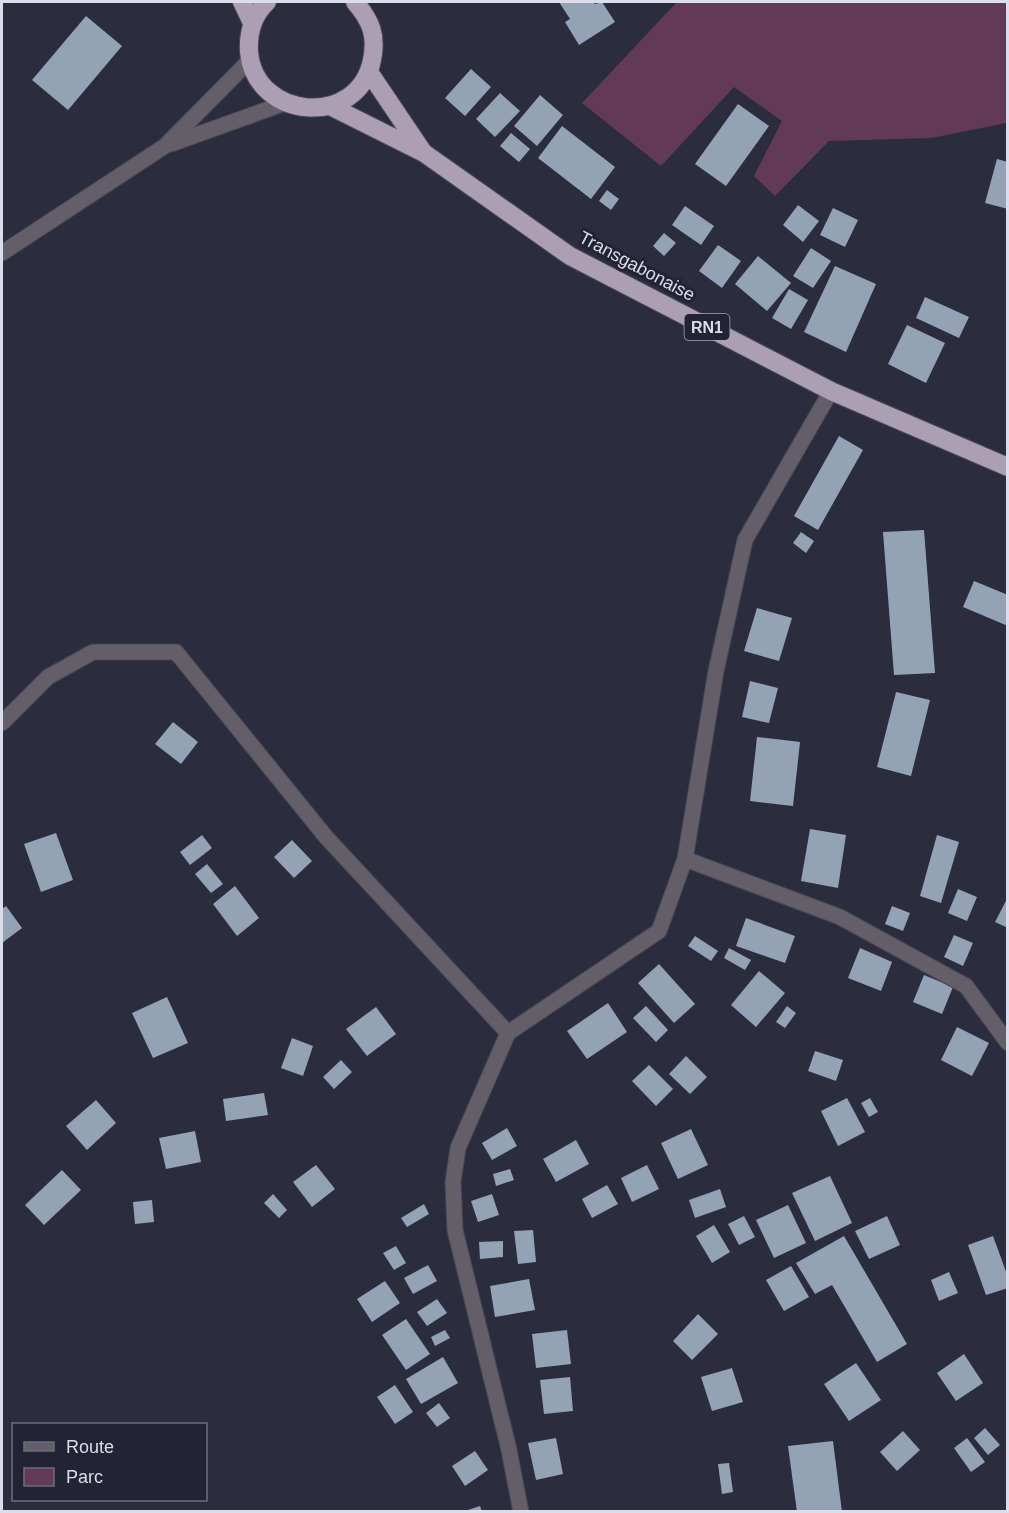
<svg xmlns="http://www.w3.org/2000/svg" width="1009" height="1513" font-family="Helvetica,sans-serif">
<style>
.green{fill:#633a55}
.building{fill:#93a2b5}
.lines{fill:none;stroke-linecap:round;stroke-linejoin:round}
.minor-casing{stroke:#48485a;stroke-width:17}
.highway-casing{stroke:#48485a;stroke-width:20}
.minor{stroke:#635e67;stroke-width:15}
.highway{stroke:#ac9fb4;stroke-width:18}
.labels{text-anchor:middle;stroke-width:6;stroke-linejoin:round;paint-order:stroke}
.shield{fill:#222334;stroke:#a4a5b3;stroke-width:1.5}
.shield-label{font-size:16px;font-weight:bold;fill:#dcddea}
.street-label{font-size:18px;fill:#dcddea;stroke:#222334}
</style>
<rect width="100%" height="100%" fill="#2c2c3f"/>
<polygon class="green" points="677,2 1007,2 1006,123 931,138 829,141 775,196 754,176 782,121 734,87 661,166 582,103"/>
<g class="building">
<polygon points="559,2 593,2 595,4 602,2 615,22 579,45 565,22 570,19"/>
<polygon points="86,16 122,46 68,110 32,80"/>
<polygon points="471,69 491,87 465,116 445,98"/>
<polygon points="500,93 520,111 495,137 476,119"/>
<polygon points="540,95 563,115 537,146 514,126"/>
<polygon points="738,104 769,126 726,186 695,164"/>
<polygon points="562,126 615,167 591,199 538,158"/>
<polygon points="511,133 530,149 519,162 500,146"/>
<polygon points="997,159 1008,162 1008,209 985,203"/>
<polygon points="607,190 619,199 611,210 599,201"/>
<polygon points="798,205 819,221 803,242 783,225"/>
<polygon points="685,206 714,226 701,245 672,225"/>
<polygon points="833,208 858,220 845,247 820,235"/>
<polygon points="664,233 676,243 664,256 653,246"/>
<polygon points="718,245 741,261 722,288 699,271"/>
<polygon points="811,248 831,261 813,288 793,276"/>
<polygon points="758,256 791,283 767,311 735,284"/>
<polygon points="835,266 876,284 846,352 804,332"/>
<polygon points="789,289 808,300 791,329 772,318"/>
<polygon points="925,297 969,317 959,338 916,318"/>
<polygon points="907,325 945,343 926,383 888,364"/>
<polygon points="839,436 863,450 818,530 794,516"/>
<polygon points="924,530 935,673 894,675 883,532"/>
<polygon points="801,532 814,541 806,553 793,543"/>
<polygon points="974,581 1008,595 1008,626 963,607"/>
<polygon points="757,608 792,618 779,661 744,651"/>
<polygon points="750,681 778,688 769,723 742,717"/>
<polygon points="896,692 930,700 911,776 877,767"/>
<polygon points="173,722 198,742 181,764 155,744"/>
<polygon points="757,737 800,742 793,806 750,801"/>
<polygon points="810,829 846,835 838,888 801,881"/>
<polygon points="56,833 73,880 41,892 24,844"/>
<polygon points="202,835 212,848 190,865 180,852"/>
<polygon points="937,835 959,842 941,903 920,896"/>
<polygon points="292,840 312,861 294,878 274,857"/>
<polygon points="207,864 223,884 211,893 195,874"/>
<polygon points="235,886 259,918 237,936 213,904"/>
<polygon points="958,889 977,897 967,921 948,913"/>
<polygon points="1008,897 1008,928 995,922"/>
<polygon points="6,906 22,928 2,943 2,909"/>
<polygon points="892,906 910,913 903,931 885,924"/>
<polygon points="746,918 795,936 785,963 736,946"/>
<polygon points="954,935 973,943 963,966 944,957"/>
<polygon points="695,936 718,951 711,961 688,946"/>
<polygon points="729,948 751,960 745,970 724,958"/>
<polygon points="860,948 892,962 881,991 848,978"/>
<polygon points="659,964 695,1004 674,1023 638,983"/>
<polygon points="759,971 785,993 756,1027 731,1005"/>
<polygon points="924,975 953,987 942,1014 913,1002"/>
<polygon points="167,997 188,1043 153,1058 132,1013"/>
<polygon points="608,1003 627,1032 587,1059 567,1031"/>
<polygon points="646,1006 668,1030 656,1042 633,1018"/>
<polygon points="787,1006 796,1013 785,1028 776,1022"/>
<polygon points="376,1007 396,1034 367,1056 346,1029"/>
<polygon points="957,1027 989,1043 972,1076 941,1060"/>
<polygon points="292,1038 313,1046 303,1076 281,1068"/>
<polygon points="815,1051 843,1060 836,1081 808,1071"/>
<polygon points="686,1056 707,1077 690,1094 669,1074"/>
<polygon points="341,1060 352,1072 334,1089 323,1077"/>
<polygon points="649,1065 673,1089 656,1106 632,1081"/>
<polygon points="264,1093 268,1115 226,1121 223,1099"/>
<polygon points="847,1098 865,1132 838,1146 821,1111"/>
<polygon points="870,1098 878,1112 869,1117 861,1103"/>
<polygon points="96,1100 116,1123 87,1150 66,1126"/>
<polygon points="507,1128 517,1146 492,1160 482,1143"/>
<polygon points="691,1129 708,1165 678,1179 661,1143"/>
<polygon points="195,1131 201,1162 166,1169 159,1138"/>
<polygon points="576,1140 589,1164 556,1182 543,1159"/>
<polygon points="316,1165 335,1189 312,1207 293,1182"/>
<polygon points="647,1165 659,1189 632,1202 621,1178"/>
<polygon points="510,1169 514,1180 496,1186 493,1174"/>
<polygon points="62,1170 81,1190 44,1225 25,1205"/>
<polygon points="830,1176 852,1223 815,1241 792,1193"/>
<polygon points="607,1185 618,1204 592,1218 582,1199"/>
<polygon points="720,1189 726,1207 695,1218 689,1200"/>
<polygon points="273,1194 287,1210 279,1218 264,1203"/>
<polygon points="492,1194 499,1215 478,1222 471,1201"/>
<polygon points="152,1200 154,1222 135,1224 133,1202"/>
<polygon points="424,1204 429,1214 407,1227 401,1218"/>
<polygon points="788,1205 806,1243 774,1258 756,1220"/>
<polygon points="744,1216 755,1237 739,1245 728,1224"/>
<polygon points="887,1216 900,1245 869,1259 855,1231"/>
<polygon points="714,1225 730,1252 712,1263 696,1236"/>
<polygon points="533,1230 536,1262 518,1264 514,1231"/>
<polygon points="844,1236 907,1344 877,1362 832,1285 815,1294 796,1263"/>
<polygon points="993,1236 1008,1277 1008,1288 986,1295 968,1245"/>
<polygon points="503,1241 503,1257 480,1259 479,1242"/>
<polygon points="396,1246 406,1263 394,1270 383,1253"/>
<polygon points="428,1265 437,1281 413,1294 404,1278"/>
<polygon points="791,1266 809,1297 784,1311 766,1280"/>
<polygon points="949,1272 958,1293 939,1301 931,1280"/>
<polygon points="529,1279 535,1310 495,1317 490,1286"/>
<polygon points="385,1281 400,1303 372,1322 357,1299"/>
<polygon points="437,1299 447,1313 427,1326 417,1312"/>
<polygon points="698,1314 718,1334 692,1360 673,1341"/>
<polygon points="406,1319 430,1354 406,1370 382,1335"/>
<polygon points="445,1330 450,1338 435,1346 431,1337"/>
<polygon points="567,1330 571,1364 536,1368 532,1334"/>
<polygon points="964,1354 983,1383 956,1401 937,1373"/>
<polygon points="443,1357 458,1383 421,1404 406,1379"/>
<polygon points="856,1363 881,1400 849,1421 824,1384"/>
<polygon points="732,1368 743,1402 712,1411 701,1377"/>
<polygon points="570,1377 573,1411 544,1414 540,1380"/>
<polygon points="395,1385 413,1412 395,1424 377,1397"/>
<polygon points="439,1403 450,1418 437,1427 426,1413"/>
<polygon points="985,1428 1000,1445 988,1455 974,1438"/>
<polygon points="903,1431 920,1450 897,1471 880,1452"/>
<polygon points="556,1438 563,1474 536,1480 528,1443"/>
<polygon points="967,1438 985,1462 971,1472 954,1448"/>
<polygon points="833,1441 842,1512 797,1512 788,1446"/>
<polygon points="475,1451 488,1470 465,1486 452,1466"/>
<polygon points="729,1463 733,1492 722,1494 718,1464"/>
<polygon points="480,1506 482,1512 465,1512 465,1511"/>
</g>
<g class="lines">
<defs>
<g id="minor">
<polyline points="171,144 285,103"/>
<polyline points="2,253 165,146 250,60"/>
<polyline points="2,723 48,677 93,652 176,652 326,837 508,1033 659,931 685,859 716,671 745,540 831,391"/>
<polyline points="685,859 840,917 966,986 1008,1043"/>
<polyline points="508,1033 458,1148 453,1182 455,1230 509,1450 521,1512"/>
</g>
<g id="highway">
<polyline points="242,2 252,23"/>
<path d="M 267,2 C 253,15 248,33 249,52 C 255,120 358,129 372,60 C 377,35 371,21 355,2"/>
<polyline points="369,72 423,152"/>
<polyline points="330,106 424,153 570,256 831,391 1008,467"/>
</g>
</defs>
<use href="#minor" class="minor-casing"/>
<use href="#highway" class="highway-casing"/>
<use href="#minor" class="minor"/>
<use href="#highway" class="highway"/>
</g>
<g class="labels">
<rect class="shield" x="684.5" y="314" width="45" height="26" rx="4.5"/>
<g class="shield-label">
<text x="707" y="333">RN1</text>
</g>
<g class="street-label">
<text transform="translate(637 266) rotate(28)" y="6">Transgabonaise</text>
</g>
</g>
<rect width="1009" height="1513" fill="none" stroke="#dcddea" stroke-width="6"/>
<rect x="12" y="1423" width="195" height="78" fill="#222334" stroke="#6c6d7d" stroke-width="1.5"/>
<rect x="24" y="1442" width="30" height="9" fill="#635e67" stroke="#6c6d7d" stroke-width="1.5"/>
<text x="66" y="1453" font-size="18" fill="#dcddea">Route</text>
<rect x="24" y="1468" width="30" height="18" fill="#633a55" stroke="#6c6d7d" stroke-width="1.5"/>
<text x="66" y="1483" font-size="18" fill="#dcddea">Parc</text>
</svg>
